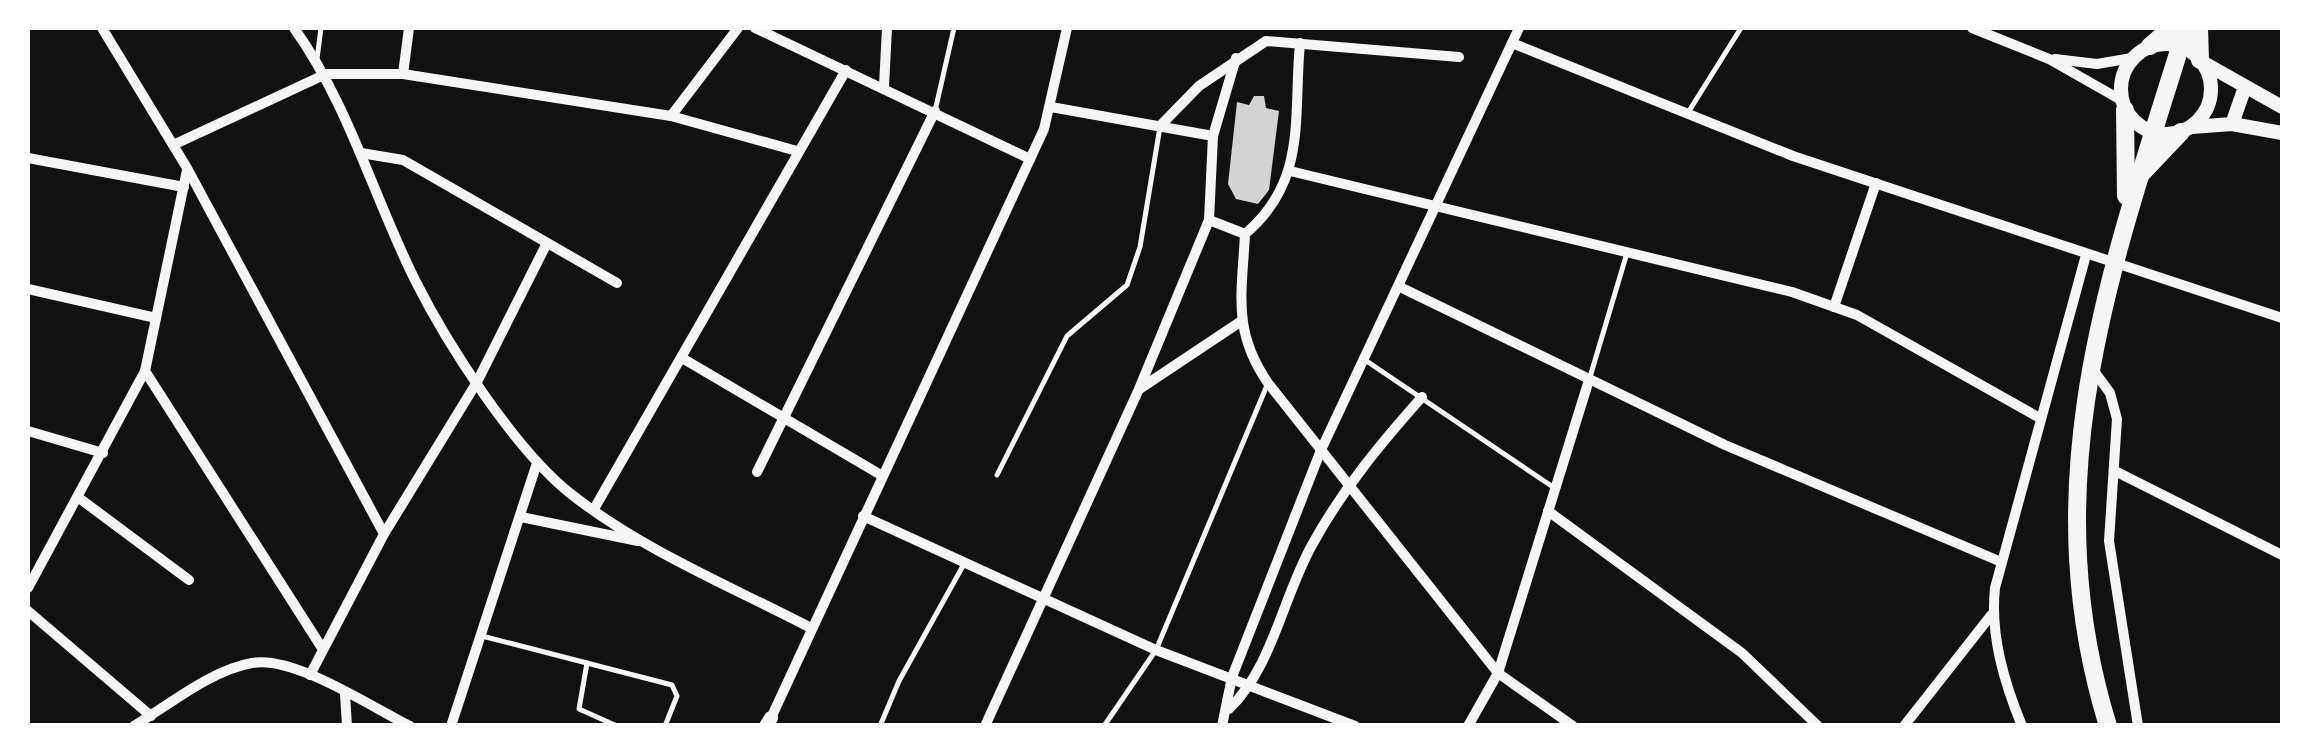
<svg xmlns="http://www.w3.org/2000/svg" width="2310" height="753" font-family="'Varela Round',sans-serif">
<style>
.building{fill:#d3d3d3}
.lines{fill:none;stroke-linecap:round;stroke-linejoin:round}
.service{stroke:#f5f5f5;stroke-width:5}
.minor{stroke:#f5f5f5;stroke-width:10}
.tertiary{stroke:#f5f5f5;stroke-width:14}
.trunk{stroke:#f5f5f5;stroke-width:18}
</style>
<rect width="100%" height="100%" fill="#111"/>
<polygon class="building" points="1254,96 1264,96 1266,108 1279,111 1269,190 1258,204 1236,199 1228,184 1237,102 1249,105"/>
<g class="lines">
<g class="service">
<polyline points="317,59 321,28"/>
<polyline points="935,111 954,28"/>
<polyline points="1689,111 1741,28"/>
<polyline points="1365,360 1553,487"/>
<polyline points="1590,377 1627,253"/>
<polyline points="997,475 1067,336 1127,285 1140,247 1160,127"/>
<polyline points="482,636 672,685 677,696 665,726"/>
<polyline points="587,663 579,709 617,726"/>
<polyline points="880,726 899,681 964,564"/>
<polyline points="1104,726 1156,650 1268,383"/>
</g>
<g class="minor">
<polyline points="102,28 187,168 384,534"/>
<path d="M 294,28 C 349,105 373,196 415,280 C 447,344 515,450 571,494 C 642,550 730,586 809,627"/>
<polyline points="755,28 1030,159"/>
<polyline points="1972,28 2049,59 2121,100"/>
<path d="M 1300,43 C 1293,117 1308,181 1245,234 C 1242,294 1232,331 1268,383 L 1498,673 L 1573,726"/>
<polyline points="1512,43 1793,156 2282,318"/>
<polyline points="1236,58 1213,136 1209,220 1245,234"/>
<polyline points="2055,59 2097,64 2132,58"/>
<polyline points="403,74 409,28"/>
<polyline points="884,86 887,28"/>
<polyline points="1051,107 1213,136"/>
<polyline points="671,116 738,28"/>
<polyline points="1161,125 1199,86 1266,41 1459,57"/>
<polyline points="173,145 326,74 403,74 671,116 797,151"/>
<polyline points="361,153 403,160 617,283"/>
<polyline points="28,158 184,187"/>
<polyline points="187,170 145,371 322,648"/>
<polyline points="1290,171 1792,292 1857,315 2038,417"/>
<polyline points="1400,287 1725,445 1999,561"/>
<polyline points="28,289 156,318"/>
<polyline points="1834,307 1876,183"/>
<polyline points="682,358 881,475"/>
<polyline points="2091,367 2110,393 2117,419 2109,541 2138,726"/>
<polyline points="1141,388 1240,322"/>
<polyline points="28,431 103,453"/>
<polyline points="2115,471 2282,555"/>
<polyline points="757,472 935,111"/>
<polyline points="79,498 189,580"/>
<polyline points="594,509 846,70"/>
<polyline points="1548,511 1742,653 1818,726"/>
<polyline points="863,516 1156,650 1355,726"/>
<polyline points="521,517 638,541"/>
<polyline points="28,588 145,371"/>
<polyline points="28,611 151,716"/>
<polyline points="310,675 384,534 477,382 547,243"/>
<polyline points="345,694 347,726"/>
<path d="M 1229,709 C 1273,666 1282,599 1312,545 C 1342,490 1381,443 1422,397"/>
<polyline points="771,718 1044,129 1067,28"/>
<path d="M 134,726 C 169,705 211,670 252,663 C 294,655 371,707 410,726"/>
<polyline points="451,726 537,463"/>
<polyline points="985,726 1139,389 1209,220"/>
<polyline points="1222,726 1232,677 1321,450 1519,28"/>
<polyline points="1468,726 1498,673 1589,380"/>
<polyline points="1904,726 1992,614"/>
<path d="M 2022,726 C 2004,682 1990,635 1995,588 L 2086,255"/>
</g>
<g class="tertiary">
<circle cx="2166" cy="89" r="45"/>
<polyline points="2204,63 2282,107"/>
<polyline points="2232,124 2245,87"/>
<polyline points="2192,127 2232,124 2282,133"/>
<polyline points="766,726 771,718"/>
</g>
<g class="trunk">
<polyline points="2199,28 2200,60"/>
<polyline points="2150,46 2171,28"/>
<polyline points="2125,110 2126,196"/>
<polyline points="2142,173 2181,132"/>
<path d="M 2108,726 C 2031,476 2113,264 2186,28"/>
</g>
</g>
<rect width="2310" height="753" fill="none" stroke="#ffffff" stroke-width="60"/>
</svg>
